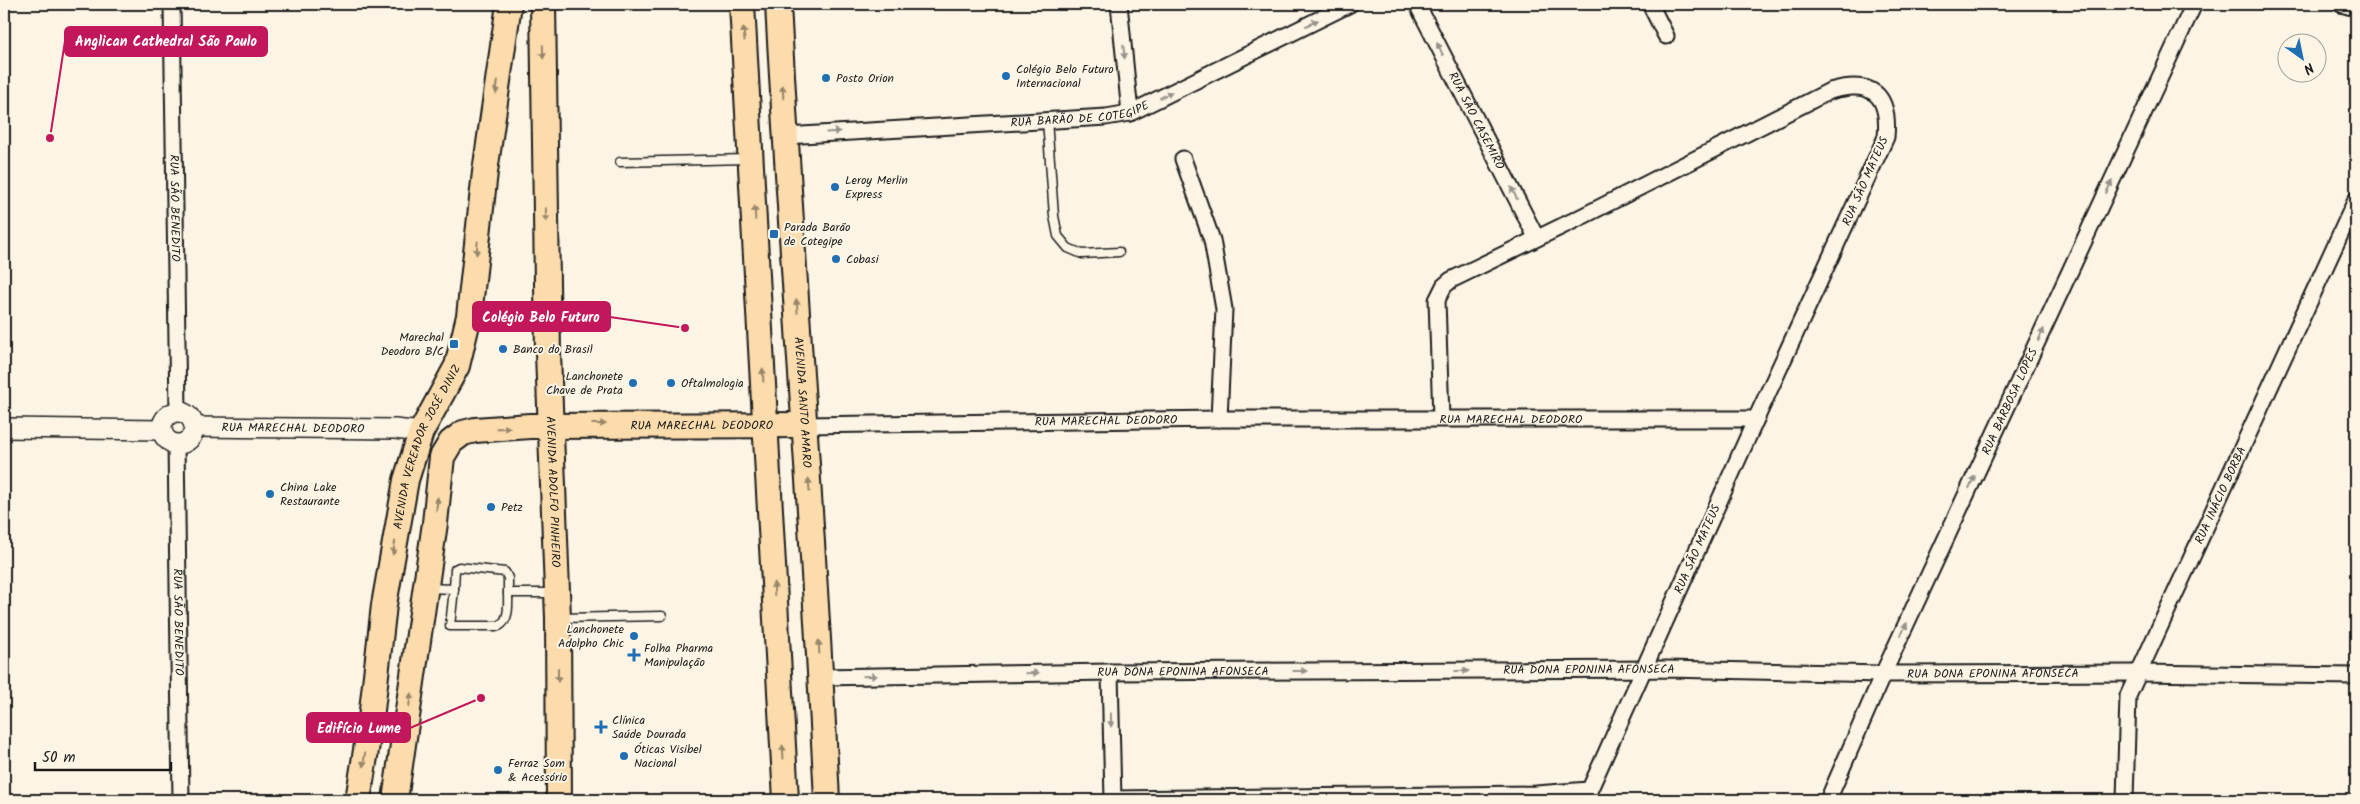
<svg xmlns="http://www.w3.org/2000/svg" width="2360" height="804" font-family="Kalam,sans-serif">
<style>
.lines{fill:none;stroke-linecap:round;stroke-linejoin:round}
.service-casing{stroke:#1c1c1c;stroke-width:11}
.minor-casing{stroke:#1c1c1c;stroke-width:19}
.tertiary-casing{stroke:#1c1c1c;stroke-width:22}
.primary-casing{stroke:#1c1c1c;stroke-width:28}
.service{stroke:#fcf5e5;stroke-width:8}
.minor{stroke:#fcf5e5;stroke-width:15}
.tertiary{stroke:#fcf5e5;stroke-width:19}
.primary{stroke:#fcdcac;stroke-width:24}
.oneway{fill:#97938b}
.oneway2{fill:#97866b}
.poi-dot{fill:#1f6fb2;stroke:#fcf5e5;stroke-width:2}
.labels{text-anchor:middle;stroke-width:4;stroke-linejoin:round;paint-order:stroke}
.poi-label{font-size:12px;fill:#1c1c1c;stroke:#fcf5e5;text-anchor:start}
.street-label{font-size:12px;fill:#1c1c1c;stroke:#fcf5e5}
.leader{fill:none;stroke:#c2185b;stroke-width:2}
.callout-dot{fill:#c2185b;stroke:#fcf5e5;stroke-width:2}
.callout{fill:#c2185b;stroke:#c2185b;stroke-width:2}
.callout-label{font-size:14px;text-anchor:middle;font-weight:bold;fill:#fff}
</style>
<rect width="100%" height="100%" fill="#fcf5e5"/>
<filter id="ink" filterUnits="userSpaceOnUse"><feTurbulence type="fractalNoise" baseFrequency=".02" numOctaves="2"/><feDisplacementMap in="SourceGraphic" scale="10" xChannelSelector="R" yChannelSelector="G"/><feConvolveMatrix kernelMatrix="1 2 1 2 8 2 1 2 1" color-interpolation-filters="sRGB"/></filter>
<g filter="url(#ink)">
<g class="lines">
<defs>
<g id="service">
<polyline points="1047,120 1054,216 1058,236 1068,248 1082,254 1119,252"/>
<polyline points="620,162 747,159"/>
<polyline points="427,588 454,589 455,569 459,567 505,572 508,578 508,593 555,593"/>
<path d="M 454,589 L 450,626 L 499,626 C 510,620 508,604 508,593"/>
<polyline points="560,618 662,616"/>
</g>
<g id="minor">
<path id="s1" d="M 172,4 L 178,411"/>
<polyline points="1119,4 1130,113"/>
<path id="s2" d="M 1417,4 L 1536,237"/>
<polyline points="1650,4 1666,36"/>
<polyline points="2341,4 2356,8"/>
<path id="s3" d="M 785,136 L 1106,117 L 1130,113 L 1350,4"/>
<polyline points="1183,159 1212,240 1224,309 1219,419"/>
<path d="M 1441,418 L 1437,300 L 1444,286 L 1451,280 L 1581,217 L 1830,91 C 1872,79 1890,94 1886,137 L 1756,419 L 1585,800"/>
<path id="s4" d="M 805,425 L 1219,419 L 1756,419"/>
<path id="s5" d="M 176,444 L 181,800"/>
<polyline points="1110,672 1113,800"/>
<path id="s6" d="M 821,677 L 1110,672 L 1667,669 L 1883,674 L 2139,673 L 2356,676"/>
<polyline points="1113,799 1536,794 1589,790"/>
<path id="s7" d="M 1828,800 L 1883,674 L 2194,4"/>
<path id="s8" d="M 2125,800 L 2128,696 L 2356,200"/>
</g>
<g id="tertiary">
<circle cx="178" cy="428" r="16"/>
<path id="s9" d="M 194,427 L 395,429 L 421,432"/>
<polyline points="4,428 162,430"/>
</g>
<g id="primary">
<path id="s10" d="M 543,4 L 548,353 L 558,618 L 559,800"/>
<polyline points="742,4 786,800"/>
<path id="s11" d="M 778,4 C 792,269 814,535 827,800"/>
<path id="s12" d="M 358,800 L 371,719 L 384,605 L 406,480 L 421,432 L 457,366 L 469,316 L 485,172 L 509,4"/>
<path id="s13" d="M 395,800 L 435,523 L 442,457 L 451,442 L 463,433 L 475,430 L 530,426 L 805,425"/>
</g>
</defs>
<use href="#service" class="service-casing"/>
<use href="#minor" class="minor-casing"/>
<use href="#tertiary" class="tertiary-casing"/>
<use href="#primary" class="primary-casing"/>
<use href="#service" class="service"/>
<use href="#minor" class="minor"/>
<use href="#tertiary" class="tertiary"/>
<use href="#primary" class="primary"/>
</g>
<defs><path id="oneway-solid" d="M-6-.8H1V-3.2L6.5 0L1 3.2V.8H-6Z" transform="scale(1.25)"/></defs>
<g class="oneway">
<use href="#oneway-solid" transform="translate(1312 23) rotate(-26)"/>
<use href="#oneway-solid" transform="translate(1440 49) rotate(-117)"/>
<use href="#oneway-solid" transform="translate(1124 52) rotate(84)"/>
<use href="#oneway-solid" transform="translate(1166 95) rotate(-26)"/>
<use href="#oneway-solid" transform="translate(833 132) rotate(-3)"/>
<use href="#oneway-solid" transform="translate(2109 187) rotate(-65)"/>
<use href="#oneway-solid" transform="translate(1514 193) rotate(-117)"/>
<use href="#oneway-solid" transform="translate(2041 335) rotate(-65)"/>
<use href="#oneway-solid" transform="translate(1972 482) rotate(-65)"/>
<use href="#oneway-solid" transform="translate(1904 629) rotate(-65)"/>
<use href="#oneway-solid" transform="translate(1300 671)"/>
<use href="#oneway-solid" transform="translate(1462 671)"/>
<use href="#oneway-solid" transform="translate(1032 673) rotate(-1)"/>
<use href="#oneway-solid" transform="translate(870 676) rotate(-1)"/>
<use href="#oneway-solid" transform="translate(1111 720) rotate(89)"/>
</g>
<g class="oneway2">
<use href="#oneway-solid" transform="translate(744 34) rotate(-94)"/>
<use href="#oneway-solid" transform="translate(543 52) rotate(89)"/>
<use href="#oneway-solid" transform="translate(497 87) rotate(98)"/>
<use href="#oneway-solid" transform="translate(783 92) rotate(-93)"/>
<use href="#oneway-solid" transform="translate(755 213) rotate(-93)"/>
<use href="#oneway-solid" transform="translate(546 215) rotate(89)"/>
<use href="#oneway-solid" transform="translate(477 248) rotate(96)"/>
<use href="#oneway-solid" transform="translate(797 306) rotate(-94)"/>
<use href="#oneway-solid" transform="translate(763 375) rotate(-93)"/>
<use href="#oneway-solid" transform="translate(599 424)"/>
<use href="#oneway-solid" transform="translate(503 428) rotate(-4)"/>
<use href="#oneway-solid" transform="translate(809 485) rotate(-94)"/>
<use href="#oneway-solid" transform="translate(437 504) rotate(-84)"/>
<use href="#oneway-solid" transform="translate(394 548) rotate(100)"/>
<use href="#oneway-solid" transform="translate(774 589) rotate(-93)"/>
<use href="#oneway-solid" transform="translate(819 647) rotate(-93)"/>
<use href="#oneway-solid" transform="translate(558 675) rotate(90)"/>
<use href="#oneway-solid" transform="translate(410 700) rotate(-82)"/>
<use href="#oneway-solid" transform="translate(783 752) rotate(-94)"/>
<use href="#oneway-solid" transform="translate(364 760) rotate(99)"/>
</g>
</g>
<g class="poi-dot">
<circle cx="1006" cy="76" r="5"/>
<circle cx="826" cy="78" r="5"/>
<circle cx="835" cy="187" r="5"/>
<rect x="769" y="229" width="10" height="10" rx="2.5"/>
<circle cx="836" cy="259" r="5"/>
<rect x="449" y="339" width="10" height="10" rx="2.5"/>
<circle cx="503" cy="349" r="5"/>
<circle cx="633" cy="383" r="5"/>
<circle cx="671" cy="383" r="5"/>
<circle cx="270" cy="494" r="5"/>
<circle cx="491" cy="507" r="5"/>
<circle cx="634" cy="636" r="5"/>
<path d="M631.5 647.5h5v5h5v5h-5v5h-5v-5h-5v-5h5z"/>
<path d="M598.5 719.5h5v5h5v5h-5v5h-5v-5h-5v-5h5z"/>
<circle cx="624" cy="756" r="5"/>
<circle cx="498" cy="770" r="5"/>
</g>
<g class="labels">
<g class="poi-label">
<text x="1016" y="73">Colégio Belo Futuro<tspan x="1016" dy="14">Internacional</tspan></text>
<text x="836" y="82">Posto Orion</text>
<text x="845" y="184">Leroy Merlin<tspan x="845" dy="14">Express</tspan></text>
<text x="784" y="231">Parada Barão<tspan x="784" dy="14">de Cotegipe</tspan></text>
<text x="846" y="263">Cobasi</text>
<text x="444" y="341" text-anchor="end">Marechal<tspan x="444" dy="14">Deodoro B/C</tspan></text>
<text x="513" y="353">Banco do Brasil</text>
<text x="623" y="380" text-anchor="end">Lanchonete<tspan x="623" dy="14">Chave de Prata</tspan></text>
<text x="681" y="387">Oftalmologia</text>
<text x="280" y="491">China Lake<tspan x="280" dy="14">Restaurante</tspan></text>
<text x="501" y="511">Petz</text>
<text x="624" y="633" text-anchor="end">Lanchonete<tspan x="624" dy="14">Adolpho Chic</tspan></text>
<text x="644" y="652">Folha Pharma<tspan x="644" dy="14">Manipulação</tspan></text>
<text x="612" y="724">Clínica<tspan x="612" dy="14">Saúde Dourada</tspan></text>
<text x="634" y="753">Óticas Visibel<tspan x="634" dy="14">Nacional</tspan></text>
<text x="508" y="767">Ferraz Som<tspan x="508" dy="14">&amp; Acessório</tspan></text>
</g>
<g class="street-label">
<text dy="4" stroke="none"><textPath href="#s3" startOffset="296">RUA BARÃO DE COTEGIPE</textPath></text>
<text dy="4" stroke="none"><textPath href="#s2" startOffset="131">RUA SÃO CASEMIRO</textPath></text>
<text transform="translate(1865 181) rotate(-66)" y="4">RUA SÃO MATEUS</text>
<text dy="4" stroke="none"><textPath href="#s1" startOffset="204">RUA SÃO BENEDITO</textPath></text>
<text dy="4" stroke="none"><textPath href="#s7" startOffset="438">RUA BARBOSA LOPES</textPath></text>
<text dy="4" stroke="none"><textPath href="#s11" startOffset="399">AVENIDA SANTO AMARO</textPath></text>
<text dy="4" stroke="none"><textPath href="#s4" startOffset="706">RUA MARECHAL DEODORO</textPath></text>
<text dy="4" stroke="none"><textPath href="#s4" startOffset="301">RUA MARECHAL DEODORO</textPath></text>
<text dy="4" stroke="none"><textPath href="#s13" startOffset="618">RUA MARECHAL DEODORO</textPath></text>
<text dy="4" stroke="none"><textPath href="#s9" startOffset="99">RUA MARECHAL DEODORO</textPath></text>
<text dy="4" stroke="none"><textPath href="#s12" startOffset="362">AVENIDA VEREADOR JOSÉ DINIZ</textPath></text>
<text dy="4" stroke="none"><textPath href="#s10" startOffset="488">AVENIDA ADOLFO PINHEIRO</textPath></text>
<text dy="4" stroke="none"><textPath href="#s8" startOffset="325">RUA INÁCIO BORBA</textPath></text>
<text transform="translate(1697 549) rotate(-66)" y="4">RUA SÃO MATEUS</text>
<text dy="4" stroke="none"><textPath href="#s5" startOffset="178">RUA SÃO BENEDITO</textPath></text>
<text dy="4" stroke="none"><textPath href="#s6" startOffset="768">RUA DONA EPONINA AFONSECA</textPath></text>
<text dy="4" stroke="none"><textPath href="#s6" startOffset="362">RUA DONA EPONINA AFONSECA</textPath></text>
<text dy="4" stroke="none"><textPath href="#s6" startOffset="1172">RUA DONA EPONINA AFONSECA</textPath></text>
</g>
</g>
<path class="leader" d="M50 138L65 41M685 328L610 317M481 698L410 728"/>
<g class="callout-dot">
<circle cx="50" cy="138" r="5"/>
<circle cx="685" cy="328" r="5"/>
<circle cx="481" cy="698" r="5"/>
</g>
<g class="callout">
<rect x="65" y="27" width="202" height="29" rx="5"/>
<rect x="473" y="302" width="137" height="29" rx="5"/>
<rect x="307" y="713" width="103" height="29" rx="5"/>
</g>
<g class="callout-label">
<text x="166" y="46">Anglican Cathedral São Paulo</text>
<text x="541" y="322">Colégio Belo Futuro</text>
<text x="359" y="733">Edifício Lume</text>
</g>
<rect width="2360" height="804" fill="none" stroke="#fcf5e5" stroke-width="20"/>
<rect x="10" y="10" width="2340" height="784" fill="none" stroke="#1c1c1c" stroke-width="2" filter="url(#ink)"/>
<g transform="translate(2302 58) rotate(147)"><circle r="24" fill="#fcf5e5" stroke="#a29e95"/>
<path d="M0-4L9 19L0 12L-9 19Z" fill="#1f6fb2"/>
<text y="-8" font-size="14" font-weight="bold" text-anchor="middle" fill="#1c1c1c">N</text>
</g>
<path d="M35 762v8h136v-8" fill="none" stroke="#1c1c1c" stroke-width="2.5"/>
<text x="42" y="762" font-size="15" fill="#1c1c1c" stroke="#fcf5e5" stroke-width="4" paint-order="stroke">50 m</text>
</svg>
